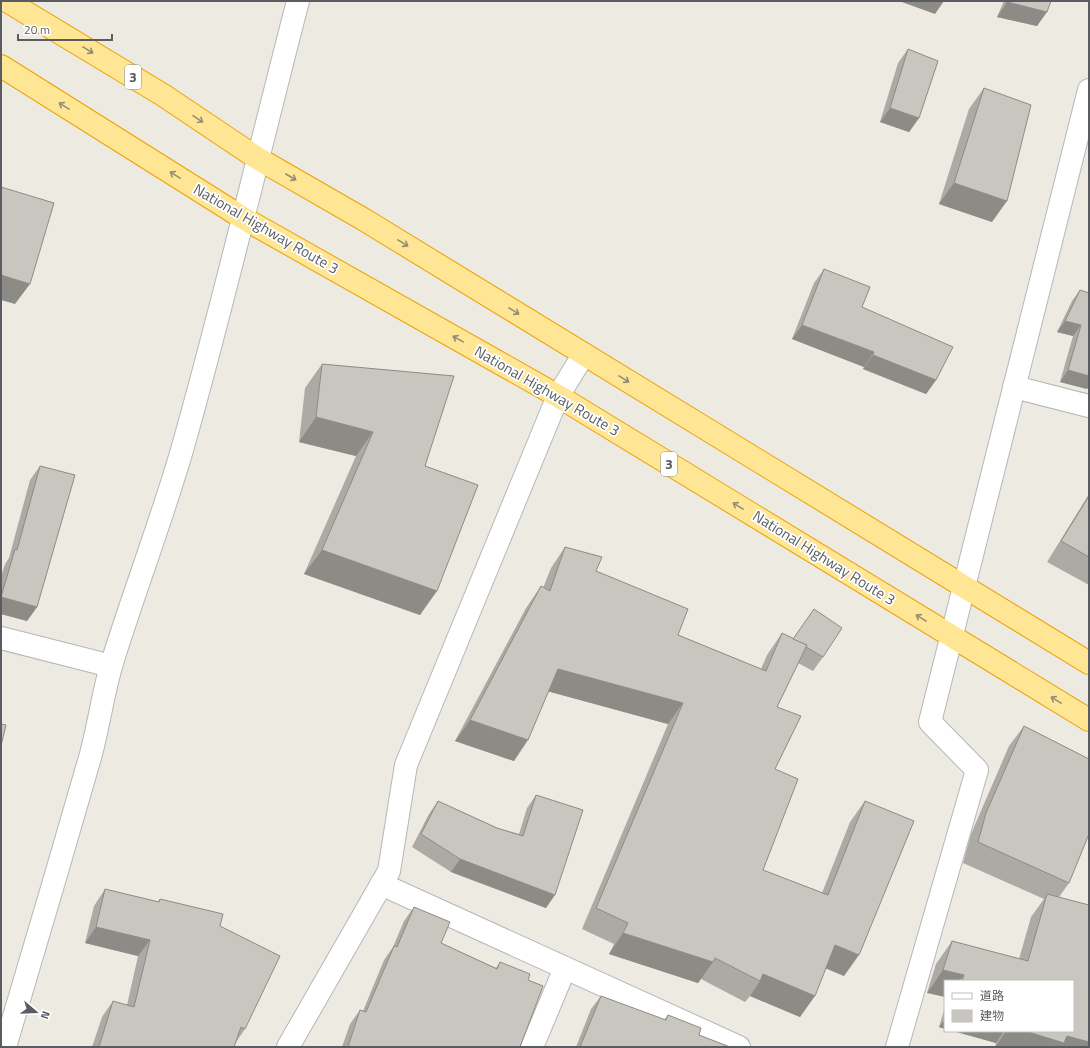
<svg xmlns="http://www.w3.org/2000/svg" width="1090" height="1048" font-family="'Titillium Web','Noto Sans JP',sans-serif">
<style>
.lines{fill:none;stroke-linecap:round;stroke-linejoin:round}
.minor-casing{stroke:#b4b7bc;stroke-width:24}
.tertiary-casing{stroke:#b4b7bc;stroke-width:24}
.trunk-casing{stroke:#eda000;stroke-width:24}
.minor{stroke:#fff;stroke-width:22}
.tertiary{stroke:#fff;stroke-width:22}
.trunk{stroke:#fee695;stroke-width:22}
.wall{fill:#adaaa5}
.shaded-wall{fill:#8d8b86}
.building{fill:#c9c6c0;stroke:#8d8b86}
.oneway{stroke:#938d74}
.labels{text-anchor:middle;stroke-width:3.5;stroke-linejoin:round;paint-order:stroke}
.shield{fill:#fff;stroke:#8b8e91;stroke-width:1}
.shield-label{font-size:14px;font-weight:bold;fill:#595d62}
.street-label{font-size:15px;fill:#595d62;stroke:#fff}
</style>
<rect width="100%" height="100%" fill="#edeae1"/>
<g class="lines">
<defs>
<g id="minor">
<polyline points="1014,387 1089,406"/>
<polyline points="381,884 739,1047"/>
<polyline points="288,1047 389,871 406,765 558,396 584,354"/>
<polyline points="532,1047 565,968"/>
<polyline points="897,1047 977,770 930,722 1089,90"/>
</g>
<g id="tertiary">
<polyline points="1,638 111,666"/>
<path d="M 5,1047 C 34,949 63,852 91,754 C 99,724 103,693 112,663 C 134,592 161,522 182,450 C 224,302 259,151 298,1"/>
</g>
<g id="trunk">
<polyline points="7,1 163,95 257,158 363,219 1089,663"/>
<polyline points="1,66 243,218 558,396 1089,720"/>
</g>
</defs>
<use href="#minor" class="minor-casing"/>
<use href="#tertiary" class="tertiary-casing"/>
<use href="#trunk" class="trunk-casing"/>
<use href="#minor" class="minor"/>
<use href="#tertiary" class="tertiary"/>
<use href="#trunk" class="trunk"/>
</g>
<g class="wall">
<polygon points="1004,1 1051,1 1037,26 997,17"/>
<polygon points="908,49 919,118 909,132 880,122 898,63"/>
<polygon points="984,88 992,222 939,204 969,109"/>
<polygon points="824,269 936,380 926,394 863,369 864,367 792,339 814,283"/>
<polygon points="1080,290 1087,389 1060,382 1073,336 1057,332 1072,301"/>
<polygon points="322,364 425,466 420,615 304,574 356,456 299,442 305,388"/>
<polygon points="40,466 37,607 27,621 1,614 1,577 5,564 9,558 30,480"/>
<polygon points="1089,494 1089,585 1047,562"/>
<polygon points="565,547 678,635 761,669 767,655 782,633 823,657 813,671 798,663 777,707 775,769 763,870 822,893 850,822 865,801 844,976 826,968 800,1017 750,996 745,1002 701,979 698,983 609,954 614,944 582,929 668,724 548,691 514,761 455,741 526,608 541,586 543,588 551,568"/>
<polygon points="1024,726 1069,883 1059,897 1089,1047 995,1047 996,1043 953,1031 1073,1031 1073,981 945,981 927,993 936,964 952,941 1019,959 1031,917 1044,899 963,863 971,834 1009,746"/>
<polygon points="536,795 546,908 451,872 412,847 429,814 438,801 497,828 519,834 527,808"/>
<polygon points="105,889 158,902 160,899 220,926 245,1029 236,1042 234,1047 92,1047 102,1017 113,1001 127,1005 138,956 85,943 94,906"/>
<polygon points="414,907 441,943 496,968 500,962 528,980 520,1047 342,1047 350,1024 360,1010 363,1011 384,960 393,947 404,921"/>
<polygon points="601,996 664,1020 668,1015 699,1035 730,1047 576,1047 591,1009"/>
<polygon points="945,1007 945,1029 939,1027"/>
</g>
<g class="shaded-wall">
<polygon points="899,1 944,1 935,14"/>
<polygon points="1007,2 1047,12 1037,26 997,17"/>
<polygon points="890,108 919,118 909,132 880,122"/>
<polygon points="954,183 1007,201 992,222 939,204"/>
<polygon points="1,275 30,284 15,304 1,300"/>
<polygon points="1065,321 1081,325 1073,336 1057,332"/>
<polygon points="802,325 874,352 864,367 792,339"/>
<polygon points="873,355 936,380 926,394 863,369"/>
<polygon points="1068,370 1089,376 1089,387 1087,389 1060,382"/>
<polygon points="316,417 373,432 356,456 299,442"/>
<polygon points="322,550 437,591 420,615 304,574"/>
<polygon points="1,597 37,607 27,621 1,614"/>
<polygon points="558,669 683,703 668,724 543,690"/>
<polygon points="470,720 528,740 514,761 455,741"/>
<polygon points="460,859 555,895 546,908 451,872"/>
<polygon points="96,927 150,940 138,956 85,943"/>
<polygon points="623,933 713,962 698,983 609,954"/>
<polygon points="835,945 859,955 844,976 820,966"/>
<polygon points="943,970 964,975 959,981 945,981 945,997 927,993"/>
<polygon points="763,974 815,996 800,1017 750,996 760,981"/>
<polygon points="945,1019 945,1029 939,1027"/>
<polygon points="953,1031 1004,1031 996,1043"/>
<polygon points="1006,1031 1025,1031 1067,1036 1089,1042 1089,1047 995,1047"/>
</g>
<g class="building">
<polygon points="1008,1 1051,1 1047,12 1007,2"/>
<polygon points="908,49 938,61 919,118 890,108"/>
<polygon points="984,88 1031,105 1007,201 954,183"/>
<polygon points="1,187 54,203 30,284 1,275"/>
<polygon points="824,269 870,287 862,307 953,347 936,380 873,355 874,352 802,325"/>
<polygon points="1080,290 1089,293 1089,376 1068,370 1081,325 1065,321"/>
<polygon points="322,364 454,376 425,466 478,485 437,591 322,550 373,432 316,417"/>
<polygon points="40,466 75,475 37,607 1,597 15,549 17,550"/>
<polygon points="1089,496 1089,557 1061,541"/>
<polygon points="565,547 602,557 596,571 688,609 678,635 766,671 782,633 807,645 777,707 801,716 775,769 798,779 763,870 828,895 865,801 914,821 859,955 835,945 815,996 763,974 760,981 715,958 713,962 623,933 628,923 596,908 683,703 558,669 528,740 470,720 541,586 550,591"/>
<polygon points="814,609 842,628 823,657 806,647 807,645 793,639"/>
<polygon points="1,724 6,725 1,746"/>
<polygon points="1024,726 1089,759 1089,834 1069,883 978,842 986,813"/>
<polygon points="536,795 583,810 555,895 460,859 421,834 438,801 497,828 523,836"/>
<polygon points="105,889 159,902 160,899 223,914 220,926 280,956 245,1029 241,1027 234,1047 99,1047 113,1001 134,1007 150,940 96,927"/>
<polygon points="1047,894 1089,905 1089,1042 1067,1036 1064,1043 1025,1031 1073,1031 1073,981 962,981 964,975 943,970 952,941 1028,961"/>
<polygon points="414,907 450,922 441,943 497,969 500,962 530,974 528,980 543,986 520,1047 348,1047 360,1010 366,1012 394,946 397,947"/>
<polygon points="601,996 666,1020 668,1015 701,1028 699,1035 730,1047 580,1047"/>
</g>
<defs><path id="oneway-shaft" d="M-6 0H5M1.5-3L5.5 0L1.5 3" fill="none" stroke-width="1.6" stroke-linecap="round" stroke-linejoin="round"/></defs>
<g class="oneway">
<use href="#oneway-shaft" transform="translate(88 50) rotate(31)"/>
<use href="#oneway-shaft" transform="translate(64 106) rotate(-148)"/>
<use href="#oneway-shaft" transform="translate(198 119) rotate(34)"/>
<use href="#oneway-shaft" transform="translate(175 175) rotate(-148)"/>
<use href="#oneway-shaft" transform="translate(291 177) rotate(30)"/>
<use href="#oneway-shaft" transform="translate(403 243) rotate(32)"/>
<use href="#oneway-shaft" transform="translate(514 311) rotate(32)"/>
<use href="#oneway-shaft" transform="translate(458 339) rotate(-151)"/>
<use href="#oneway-shaft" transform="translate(624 379) rotate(32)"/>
<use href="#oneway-shaft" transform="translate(738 506) rotate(-148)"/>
<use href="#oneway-shaft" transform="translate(921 618) rotate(-148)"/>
<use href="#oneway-shaft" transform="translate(1056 700) rotate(-149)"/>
</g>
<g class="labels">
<g class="shield">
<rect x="125" y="65" width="16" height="24" rx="3"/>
<rect x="661" y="452" width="16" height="24" rx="3"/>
</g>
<g class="shield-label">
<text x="133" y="82">3</text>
<text x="669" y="469">3</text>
</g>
<g class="street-label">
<text transform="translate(266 229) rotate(30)" y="5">National Highway Route 3</text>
<text transform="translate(547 391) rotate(30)" y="5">National Highway Route 3</text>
<text transform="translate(824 558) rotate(32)" y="5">National Highway Route 3</text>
</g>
</g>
<rect width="1090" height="1048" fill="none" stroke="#595d62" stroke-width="4"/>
<rect x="944" y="980" width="130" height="52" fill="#ffffff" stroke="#bdbec0"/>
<rect x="952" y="993" width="20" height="6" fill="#ffffff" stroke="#bdbec0"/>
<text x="980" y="1000" font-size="12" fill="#595d62">道路</text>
<rect x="952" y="1010" width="20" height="12" fill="#c9c6c0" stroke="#bdbec0"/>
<text x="980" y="1020" font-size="12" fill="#595d62">建物</text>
<g transform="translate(36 1012) rotate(109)" stroke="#ffffff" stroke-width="3" paint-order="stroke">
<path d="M0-3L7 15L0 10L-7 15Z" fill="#595d62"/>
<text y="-6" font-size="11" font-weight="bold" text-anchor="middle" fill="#595d62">N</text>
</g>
<path d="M18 34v6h94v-6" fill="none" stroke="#595d62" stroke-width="2"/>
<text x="24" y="34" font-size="12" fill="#595d62" stroke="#ffffff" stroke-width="3" paint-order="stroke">20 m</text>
</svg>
